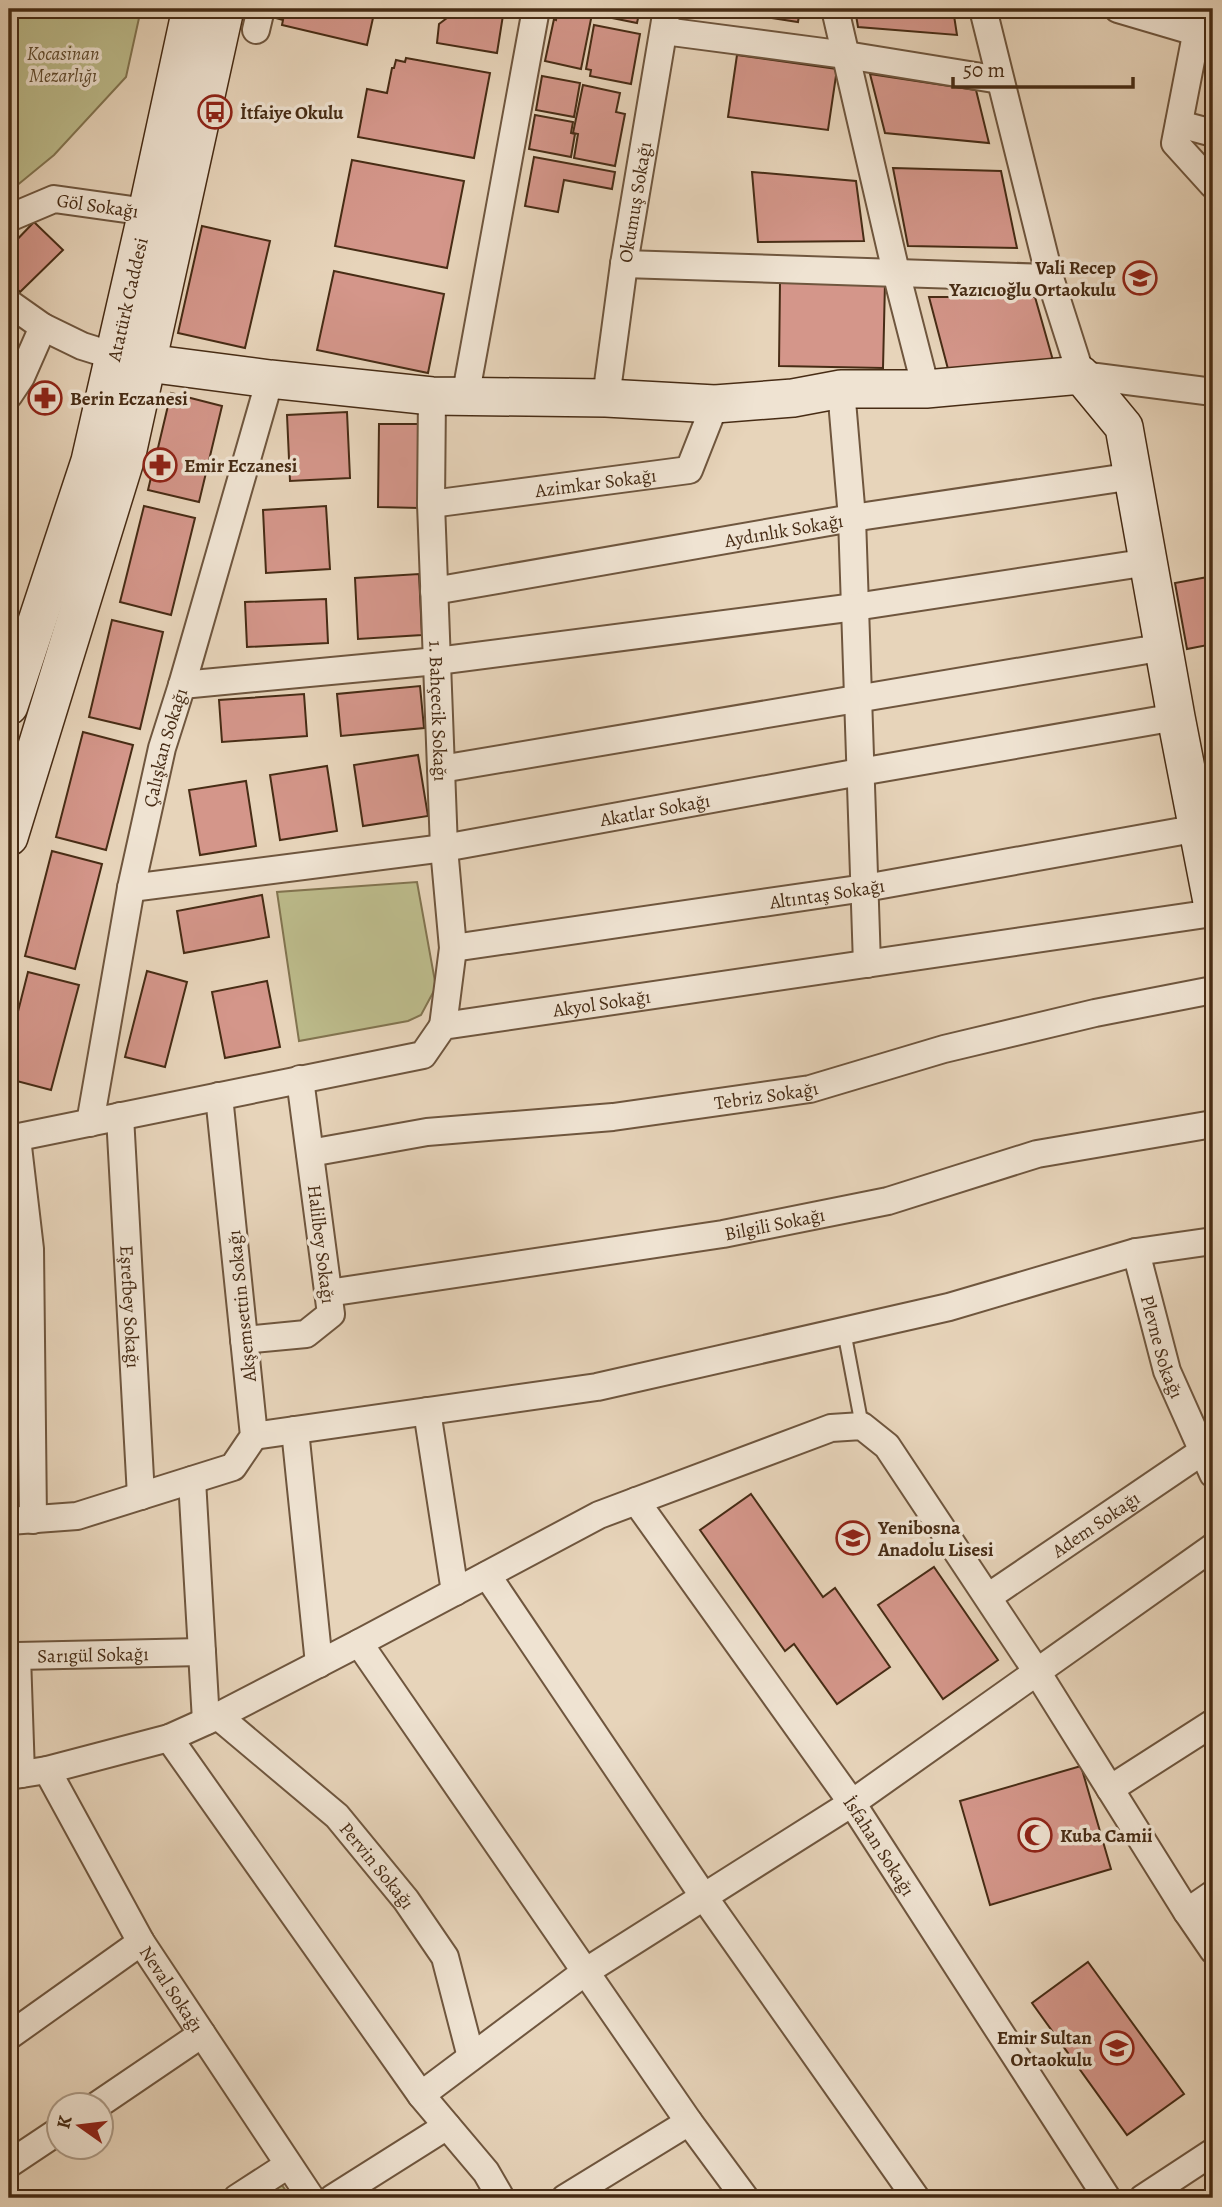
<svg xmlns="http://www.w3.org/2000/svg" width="1222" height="2207" font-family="Alegreya,serif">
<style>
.green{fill:#bcbb8b;stroke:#827450;stroke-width:2}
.building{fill:#d4968a;stroke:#472c15;stroke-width:2}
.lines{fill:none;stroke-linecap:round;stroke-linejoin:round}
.lane-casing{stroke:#6f563e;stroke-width:16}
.street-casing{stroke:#6f563e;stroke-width:30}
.secondary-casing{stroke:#472c15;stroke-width:40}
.lane{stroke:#efe3d2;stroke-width:12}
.street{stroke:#efe3d2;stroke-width:26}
.secondary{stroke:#efe3d2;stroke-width:37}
.labels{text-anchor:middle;stroke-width:7;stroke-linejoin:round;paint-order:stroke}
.park-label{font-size:19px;font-style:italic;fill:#5e492d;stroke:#efe3d2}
.poi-label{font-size:19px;font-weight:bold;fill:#472c15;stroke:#efe3d2;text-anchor:start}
.street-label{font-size:19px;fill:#472c15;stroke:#efe3d2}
</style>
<rect width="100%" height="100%" fill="#e7d4ba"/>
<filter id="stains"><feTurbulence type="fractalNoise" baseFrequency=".00286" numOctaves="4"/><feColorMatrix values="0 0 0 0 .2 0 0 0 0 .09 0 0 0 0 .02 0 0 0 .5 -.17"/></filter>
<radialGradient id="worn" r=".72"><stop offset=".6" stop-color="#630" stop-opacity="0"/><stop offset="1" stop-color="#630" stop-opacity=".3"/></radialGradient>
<g class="green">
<polygon points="9,9 141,9 126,77 54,155 9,192"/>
<polygon points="417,882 436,987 421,1015 408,1021 299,1041 277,892"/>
<polygon points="279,2181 291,2198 253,2198"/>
</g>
<g class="building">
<polygon points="278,9 375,9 367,45 282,25 283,20 276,18"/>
<polygon points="459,9 504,9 497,53 437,43 439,24"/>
<polygon points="558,9 593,9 581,69 545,61 554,19 556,20"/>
<polygon points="598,9 640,9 637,23 597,15"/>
<polygon points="712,9 800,9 798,22"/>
<polygon points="855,9 953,9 957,35 858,27"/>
<polygon points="594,25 640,34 631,84 590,76 591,70 586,69"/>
<polygon points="737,55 837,69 828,130 728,117"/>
<polygon points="406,58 490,73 474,158 358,137 367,89 387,93 392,68 394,68 396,60 405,62"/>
<polygon points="870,74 976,90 989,143 885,133"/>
<polygon points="542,76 580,83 574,117 536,110"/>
<polygon points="583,85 620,93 616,112 625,114 615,166 574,158 578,134 573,133"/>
<polygon points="535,115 573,122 571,133 575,134 571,157 529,149"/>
<polygon points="534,157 615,172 612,189 564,180 558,212 525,206"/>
<polygon points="352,160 464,181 447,268 335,246"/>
<polygon points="893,168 1001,171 1017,248 908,246"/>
<polygon points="752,172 856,181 864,241 758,242"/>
<polygon points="34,222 63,250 20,292 9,281 9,248"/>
<polygon points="202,226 270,241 245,348 178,333"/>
<polygon points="334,271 444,294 428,373 317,350"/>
<polygon points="780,282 885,282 883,368 779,366"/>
<polygon points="929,297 1035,297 1054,364 948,369"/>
<polygon points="171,393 222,406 199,502 148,490"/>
<polygon points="347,412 350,478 290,481 287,415"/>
<polygon points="379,424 420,424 419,508 378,507"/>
<polygon points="144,506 195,518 171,615 120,602"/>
<polygon points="326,506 330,569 266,573 263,510"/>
<polygon points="419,574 422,635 358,639 355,578"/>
<polygon points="1213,576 1213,644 1187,649 1175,583"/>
<polygon points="326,599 328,643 247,647 245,602"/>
<polygon points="112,620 163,632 140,729 89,717"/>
<polygon points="420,686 424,728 341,736 337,694"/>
<polygon points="304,694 307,736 222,742 219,700"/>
<polygon points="83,732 133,745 106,850 56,837"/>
<polygon points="418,755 428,816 363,826 354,765"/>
<polygon points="327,766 337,831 280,840 270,775"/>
<polygon points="246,781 256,846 200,855 189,790"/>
<polygon points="52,851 102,864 75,969 25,956"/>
<polygon points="262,895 269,937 184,953 177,911"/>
<polygon points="147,971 187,982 165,1067 125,1057"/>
<polygon points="28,972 79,985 51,1090 9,1079 9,1047"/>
<polygon points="267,981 280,1047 225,1058 212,992"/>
<polygon points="751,1494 823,1597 835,1588 890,1667 837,1704 794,1644 785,1651 700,1530"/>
<polygon points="934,1567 998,1660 943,1699 878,1605"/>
<polygon points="1081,1766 1111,1869 990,1905 960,1801"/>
<polygon points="1088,1962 1184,2094 1127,2135 1032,2003"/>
</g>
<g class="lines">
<defs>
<polyline id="lane" points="844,1331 862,1426"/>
<g id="street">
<polyline points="835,9 896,272 926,389"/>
<polyline points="983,9 1050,278 1081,375 1213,392"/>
<polyline points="1118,9 1196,32"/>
<polyline points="1201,9 1175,143 1213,185"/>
<polyline points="256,30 261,9"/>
<polyline points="664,31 846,55 1000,80"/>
<polyline points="1179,124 1213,133"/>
<path id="s1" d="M 9,218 L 54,199 L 147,212"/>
<polyline points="624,264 1050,278"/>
<polyline points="9,303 43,327 21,377 9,395"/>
<polyline points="43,327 82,346 114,356"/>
<polyline points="841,389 852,518 867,964"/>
<path id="s2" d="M 432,396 L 431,504 L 441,769 L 444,848 L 453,948 L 443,1026"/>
<polyline points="465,398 536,9"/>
<path id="s3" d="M 606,398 L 624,264 L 667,9"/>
<path id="s4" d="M 431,504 L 689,470 L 715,404"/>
<path id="s5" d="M 434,591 L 852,518 L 1134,476"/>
<polyline points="182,685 437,661 855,607 1149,562"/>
<polyline points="441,769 1165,647"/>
<path id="s6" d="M 131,888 L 444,848 L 860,772 L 1176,717"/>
<path id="s7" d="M 453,948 L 865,888 L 1199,828"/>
<path id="s8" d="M 120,1116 L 141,1496"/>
<path id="s9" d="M 90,1123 L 131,888 L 162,748 L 182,685 L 270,379"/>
<polyline points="17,1138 30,1249 33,1520"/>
<path id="s10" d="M 9,1139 L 423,1055 L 443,1026 L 1213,913"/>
<path id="s11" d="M 310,1153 L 427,1132 L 613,1117 L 810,1089 L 944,1049 L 1095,1013 L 1213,990"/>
<path id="s12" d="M 1136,1252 L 1167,1371 L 1213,1474"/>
<path id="s13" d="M 328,1293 L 723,1234 L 888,1201 L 1037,1154 L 1213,1124"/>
<polyline points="244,1340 306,1334 331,1314 300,1079"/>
<polyline points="427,1411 455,1592"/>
<polyline points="295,1430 319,1664"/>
<polyline points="254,1436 597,1387 949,1307 1136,1252 1213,1241"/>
<polyline points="192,1480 206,1721"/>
<path id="s14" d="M 636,1501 L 852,1803 L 1107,2198"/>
<polyline points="9,1521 77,1516 233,1467 254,1436 219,1096"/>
<polyline points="487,1575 704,1897 916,2198"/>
<path id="s15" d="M 988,1597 L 1203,1451"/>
<polyline points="359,1643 689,2122 745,2198"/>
<path id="s16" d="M 218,1716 L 337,1816 L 406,1900 L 445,1957 L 471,2057"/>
<polyline points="169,1738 421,2095 486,2172 501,2198"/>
<path id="s17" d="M 47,1770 L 141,1942 L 311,2198"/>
<path id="s18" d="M 21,1774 L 17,1656 L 202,1652"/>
<polyline points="9,1776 47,1770 169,1738 218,1716 359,1643 599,1515 831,1428 862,1426 887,1446 1037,1672 1187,1912 1213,1950"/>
<polyline points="1110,1789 1213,1723"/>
<polyline points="1187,1912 1213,1894"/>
<polyline points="9,2036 141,1942"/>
<polyline points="421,2095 585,1972 852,1803 1213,1547"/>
<polyline points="96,2106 202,2034"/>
<polyline points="9,2164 60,2130"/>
<polyline points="237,2198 288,2165"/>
<polyline points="333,2198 447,2126"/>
<polyline points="565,2198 689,2122"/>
<polyline points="1143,2198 1213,2152"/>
</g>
<g id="secondary">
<polyline points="147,363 270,379 432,396 606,398 715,404 793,398 841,389 926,389 1081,375 1124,427 1176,717 1213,907"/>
<path id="s19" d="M 9,706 L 90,461 L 147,212 L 191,9"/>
<polyline points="9,837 127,454 225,9"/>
</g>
</defs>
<use href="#lane" class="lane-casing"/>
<use href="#street" class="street-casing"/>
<use href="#secondary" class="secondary-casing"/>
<use href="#lane" class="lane"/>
<use href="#street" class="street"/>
<use href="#secondary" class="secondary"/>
</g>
<defs>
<symbol id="bus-ring" viewBox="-11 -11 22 22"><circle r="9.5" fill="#efe3d2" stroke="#8f2418" stroke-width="1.5"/><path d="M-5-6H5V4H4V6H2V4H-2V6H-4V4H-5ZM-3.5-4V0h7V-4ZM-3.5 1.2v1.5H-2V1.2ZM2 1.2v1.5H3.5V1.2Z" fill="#8f2418"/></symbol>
<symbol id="school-ring" viewBox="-11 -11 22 22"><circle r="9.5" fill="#efe3d2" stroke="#8f2418" stroke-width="1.5"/><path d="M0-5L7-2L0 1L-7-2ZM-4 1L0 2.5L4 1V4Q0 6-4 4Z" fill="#8f2418"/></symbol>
<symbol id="pharmacy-ring" viewBox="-11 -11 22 22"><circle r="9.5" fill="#efe3d2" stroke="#8f2418" stroke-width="1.5"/><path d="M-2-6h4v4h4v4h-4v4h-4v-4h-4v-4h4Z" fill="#8f2418"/></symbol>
<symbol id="mosque-ring" viewBox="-11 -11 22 22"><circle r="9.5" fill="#efe3d2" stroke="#8f2418" stroke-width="1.5"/><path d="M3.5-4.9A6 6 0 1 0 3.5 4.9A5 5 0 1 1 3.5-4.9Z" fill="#8f2418"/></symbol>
</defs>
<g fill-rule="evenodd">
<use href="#bus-ring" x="196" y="93" width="38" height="38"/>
<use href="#school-ring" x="1121" y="259" width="38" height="38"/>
<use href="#pharmacy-ring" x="26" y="379" width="38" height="38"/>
<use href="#pharmacy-ring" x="141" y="446" width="38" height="38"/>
<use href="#school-ring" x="834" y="1519" width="38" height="38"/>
<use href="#mosque-ring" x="1016" y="1816" width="38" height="38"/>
<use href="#school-ring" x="1098" y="2029" width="38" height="38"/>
</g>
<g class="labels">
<g class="park-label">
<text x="63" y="60">Kocasinan<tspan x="63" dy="22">Mezarlığı</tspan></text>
</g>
<g class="poi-label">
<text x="240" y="119">İtfaiye Okulu</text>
<text x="1116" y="274" text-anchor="end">Vali Recep<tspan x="1116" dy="22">Yazıcıoğlu Ortaokulu</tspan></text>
<text x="70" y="405">Berin Eczanesi</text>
<text x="184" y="472">Emir Eczanesi</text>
<text x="878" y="1534">Yenibosna<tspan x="878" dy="22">Anadolu Lisesi</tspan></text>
<text x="1060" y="1842">Kuba Camii</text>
<text x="1092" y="2044" text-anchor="end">Emir Sultan<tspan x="1092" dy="22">Ortaokulu</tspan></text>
</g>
<g class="street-label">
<text dy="7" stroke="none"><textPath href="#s3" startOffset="198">Okumuş Sokağı</textPath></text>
<text dy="7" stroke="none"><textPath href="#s1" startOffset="93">Göl Sokağı</textPath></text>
<text dy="7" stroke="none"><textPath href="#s19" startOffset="424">Atatürk Caddesi</textPath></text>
<text dy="7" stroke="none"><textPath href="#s4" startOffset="166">Azimkar Sokağı</textPath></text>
<text dy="7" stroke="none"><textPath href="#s5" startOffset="355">Aydınlık Sokağı</textPath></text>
<text dy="7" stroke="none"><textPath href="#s2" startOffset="315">1. Bahçecik Sokağı</textPath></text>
<text dy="7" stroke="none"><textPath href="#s9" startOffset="383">Çalışkan Sokağı</textPath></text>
<text dy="7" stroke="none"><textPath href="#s6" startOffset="530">Akatlar Sokağı</textPath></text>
<text dy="7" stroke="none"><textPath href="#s7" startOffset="378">Altıntaş Sokağı</textPath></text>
<text dy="7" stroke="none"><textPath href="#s10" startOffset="618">Akyol Sokağı</textPath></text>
<text dy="7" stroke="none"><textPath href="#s11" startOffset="460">Tebriz Sokağı</textPath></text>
<text dy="7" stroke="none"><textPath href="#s13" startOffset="452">Bilgili Sokağı</textPath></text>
<text transform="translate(322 1244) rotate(83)" y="7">Halilbey Sokağı</text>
<text dy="7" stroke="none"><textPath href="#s8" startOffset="191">Eşrefbey Sokağı</textPath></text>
<text transform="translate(241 1306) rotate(-96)" y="7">Akşemsettin Sokağı</text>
<text dy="7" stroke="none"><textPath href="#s12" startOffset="98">Plevne Sokağı</textPath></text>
<text dy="7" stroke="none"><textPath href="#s15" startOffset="130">Adem Sokağı</textPath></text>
<text dy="7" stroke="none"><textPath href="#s18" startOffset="194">Sarıgül Sokağı</textPath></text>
<text dy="7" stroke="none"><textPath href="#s14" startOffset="422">İsfahan Sokağı</textPath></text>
<text dy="7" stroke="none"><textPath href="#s16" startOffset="219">Pervin Sokağı</textPath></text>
<text dy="7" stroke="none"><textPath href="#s17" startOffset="252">Neval Sokağı</textPath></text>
</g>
</g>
<rect width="1222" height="2207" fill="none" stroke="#e7d4ba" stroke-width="35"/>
<rect x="10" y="10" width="1201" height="2186" fill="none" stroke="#472c15" stroke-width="3.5"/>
<rect x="18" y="18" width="1187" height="2172" fill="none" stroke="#472c15" stroke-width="2"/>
<g transform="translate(80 2126) rotate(284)"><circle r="33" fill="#efe3d2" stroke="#ac9a86" stroke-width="2"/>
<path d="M0-5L12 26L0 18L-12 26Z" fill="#8f2418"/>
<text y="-10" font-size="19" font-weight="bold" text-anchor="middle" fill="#472c15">K</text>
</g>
<path d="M953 77v10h180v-10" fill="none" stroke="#472c15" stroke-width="3.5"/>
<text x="963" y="77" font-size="21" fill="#472c15" stroke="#efe3d2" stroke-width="5" paint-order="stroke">50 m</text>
<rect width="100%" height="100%" filter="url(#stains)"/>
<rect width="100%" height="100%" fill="url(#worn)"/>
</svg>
